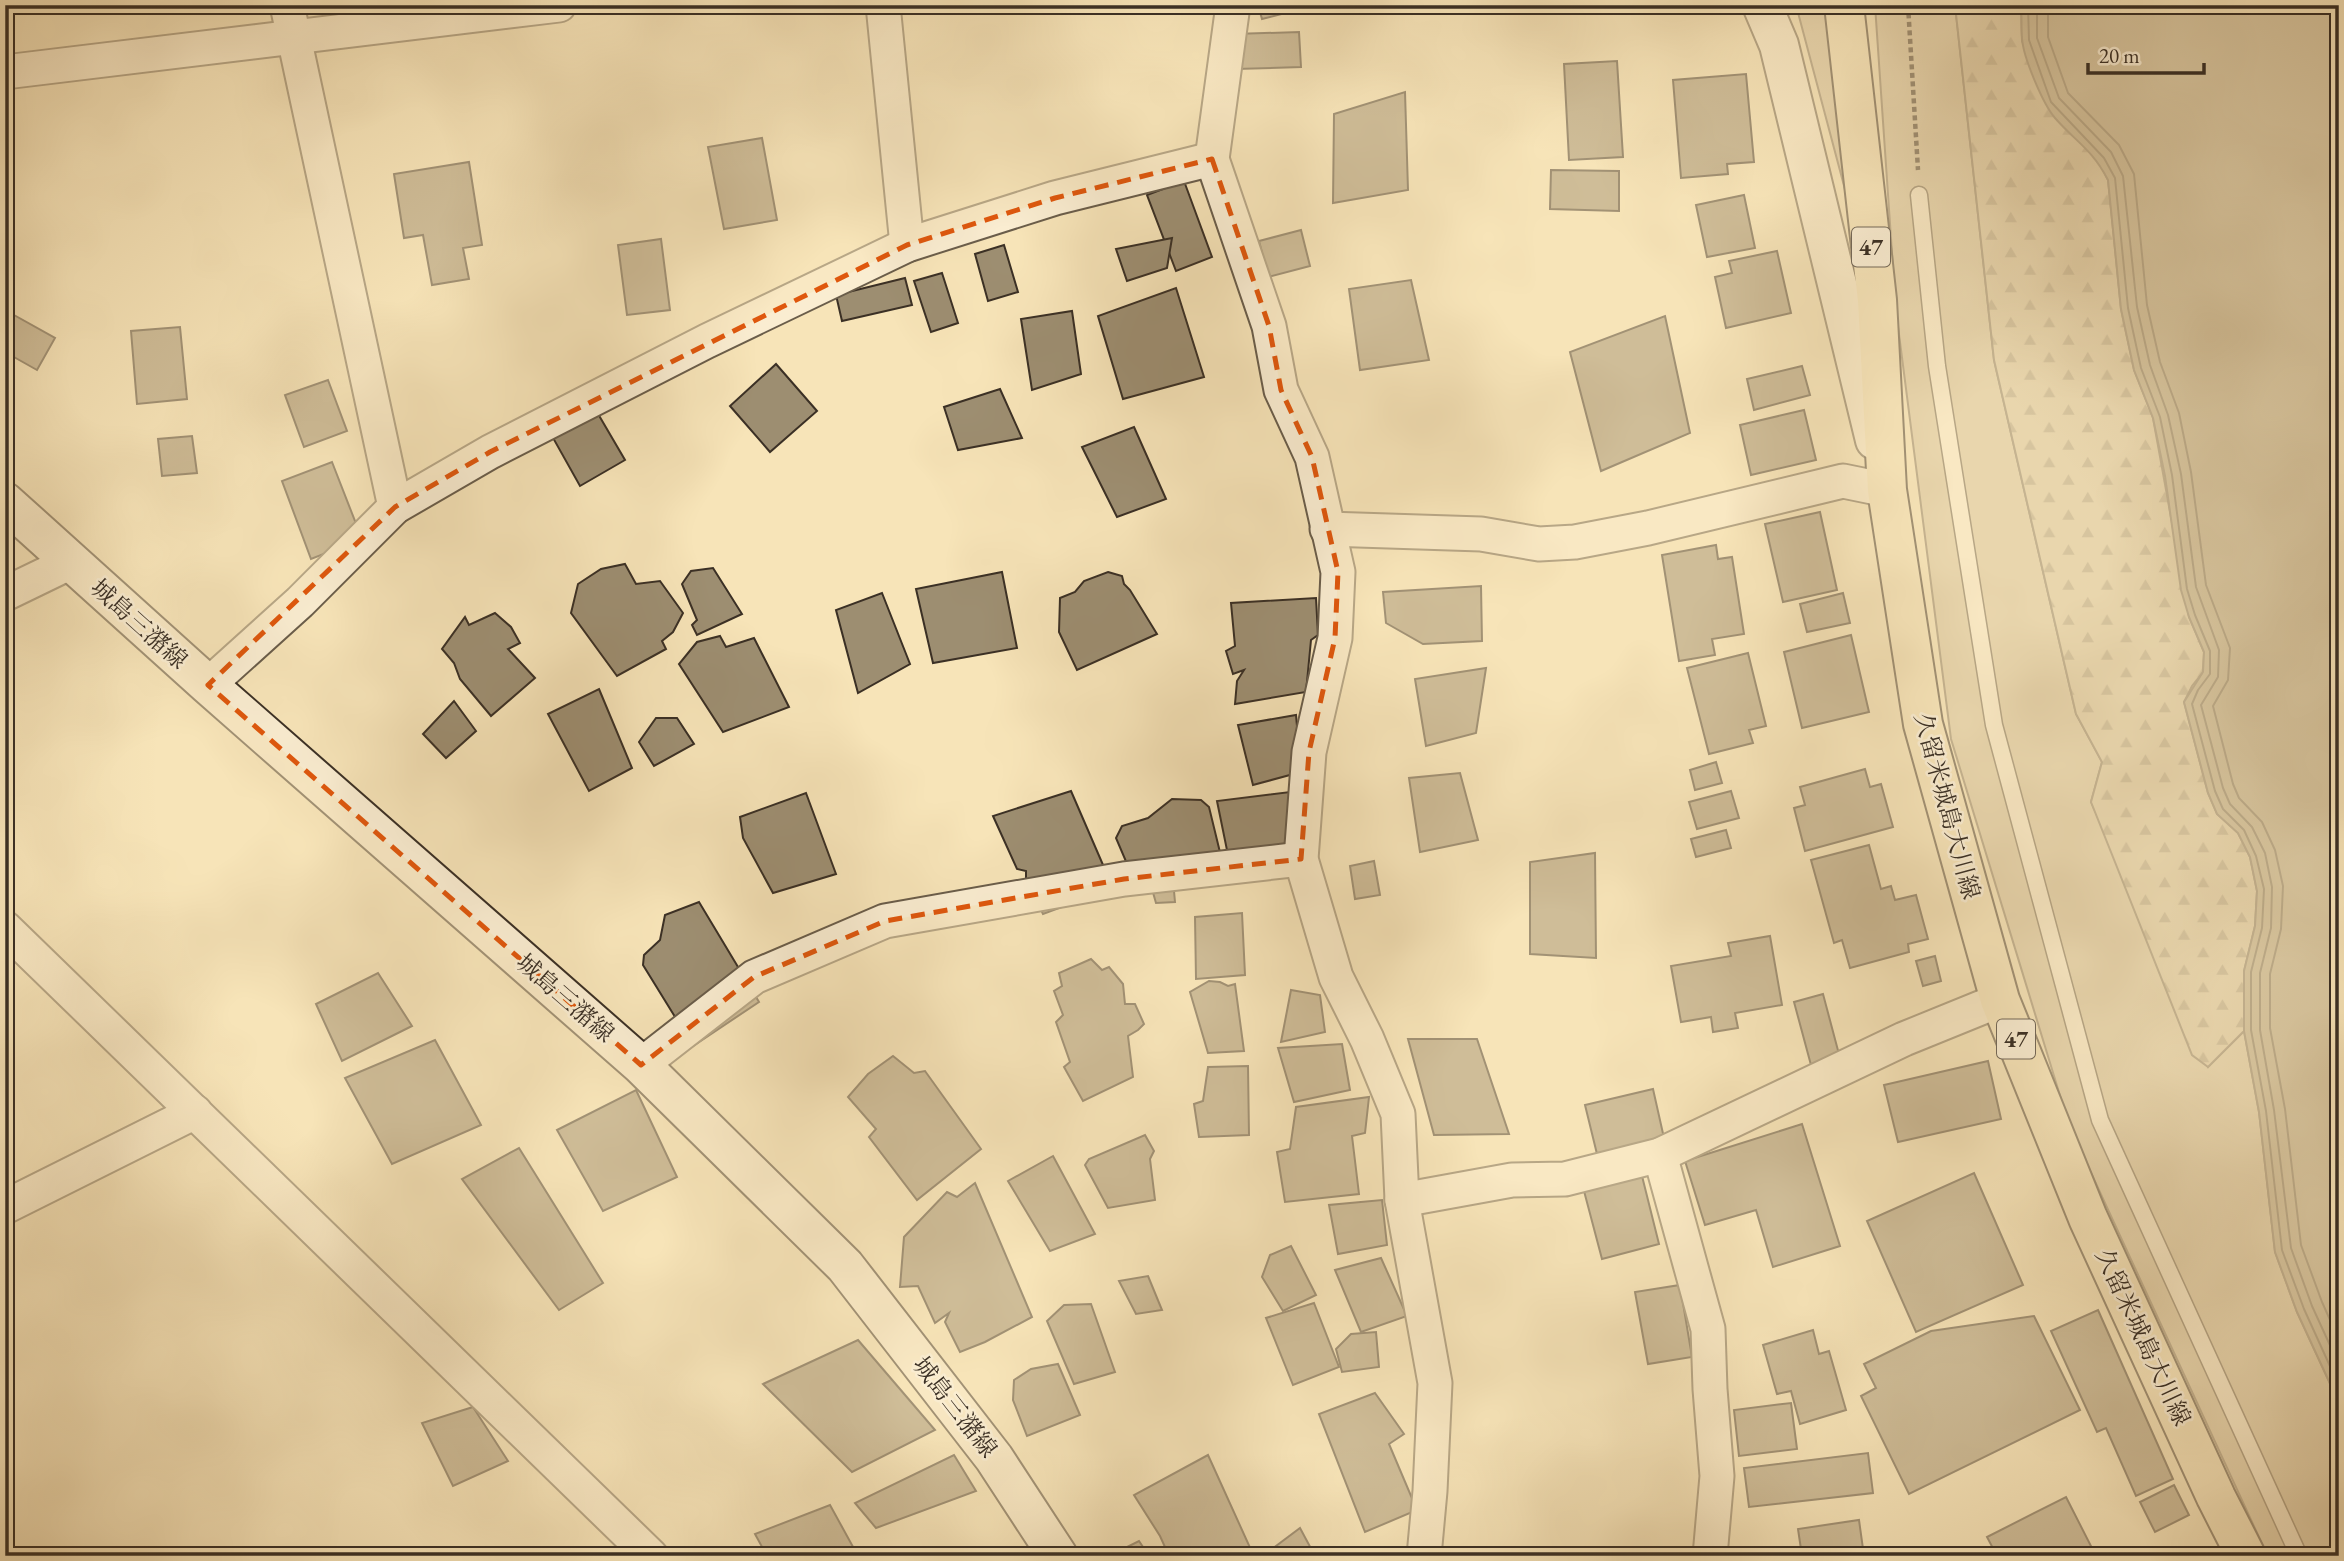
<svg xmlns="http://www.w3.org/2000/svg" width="2344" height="1561" font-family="'EB Garamond','Noto Serif JP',serif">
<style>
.grass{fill:#d7c59f;stroke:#897a62;stroke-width:2}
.forest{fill:url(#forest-firs);stroke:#897a62;stroke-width:2}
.water{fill:#b7a786;stroke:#85775f;stroke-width:2}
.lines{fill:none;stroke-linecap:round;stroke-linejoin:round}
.shore{stroke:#796c56;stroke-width:2}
.building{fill:#9d8e71;stroke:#3b3025;stroke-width:2}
.service-casing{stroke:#6a5d4a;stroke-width:19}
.minor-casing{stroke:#6a5d4a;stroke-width:37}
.tertiary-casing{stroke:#6a5d4a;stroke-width:42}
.secondary-casing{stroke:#3b3025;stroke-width:42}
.primary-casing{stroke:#3b3025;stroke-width:42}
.path{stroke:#3b3025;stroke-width:4.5;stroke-dasharray:5 3.5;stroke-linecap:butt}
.service{stroke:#faedd1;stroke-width:16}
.minor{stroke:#faedd1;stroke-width:33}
.tertiary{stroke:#faedd1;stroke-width:38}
.secondary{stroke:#faedd1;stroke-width:38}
.primary{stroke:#f7e4b8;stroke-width:38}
.marked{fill:none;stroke:#df570d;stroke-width:5;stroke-dasharray:14 9;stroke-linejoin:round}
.labels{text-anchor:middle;stroke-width:5;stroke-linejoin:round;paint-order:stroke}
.shield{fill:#faedd1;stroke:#746959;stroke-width:2}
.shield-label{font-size:23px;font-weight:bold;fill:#3b3025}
.street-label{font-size:24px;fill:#3b3025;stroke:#faedd1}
</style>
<defs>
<pattern id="forest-firs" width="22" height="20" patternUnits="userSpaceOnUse" patternTransform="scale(1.75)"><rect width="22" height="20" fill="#d7c59f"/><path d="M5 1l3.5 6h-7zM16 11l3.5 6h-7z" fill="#b0a081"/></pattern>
</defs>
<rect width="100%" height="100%" fill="#f7e4b8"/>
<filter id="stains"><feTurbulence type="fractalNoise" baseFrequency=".00286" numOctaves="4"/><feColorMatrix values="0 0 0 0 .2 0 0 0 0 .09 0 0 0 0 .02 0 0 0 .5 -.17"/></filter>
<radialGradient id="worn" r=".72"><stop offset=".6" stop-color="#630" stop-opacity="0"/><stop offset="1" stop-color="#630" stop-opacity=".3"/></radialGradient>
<g class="grass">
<polygon points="1796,5 1828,5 1847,197"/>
<polygon points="1875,5 1955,5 1994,360 2076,714 2102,762 2091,802 2208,1067 2244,1031 2259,1112 2275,1252 2297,1312 2339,1403 2339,1543 2333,1542 2338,1556 2268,1556 2264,1548 2069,1125 1951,739 1896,311"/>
</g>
<polygon class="forest" points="1955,5 2021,5 2022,41 2057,120 2084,145 2099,162 2108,180 2121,309 2134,370 2153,418 2189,617 2204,652 2203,672 2192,686 2184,702 2208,793 2217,814 2238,833 2250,857 2257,891 2255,926 2244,971 2244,1031 2208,1067 2192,1055 2091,802 2102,762 2076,714 1994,360"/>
<path class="water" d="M 2021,5 L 2339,5 L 2339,1403 L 2297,1312 L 2275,1252 L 2259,1112 L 2244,1031 L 2244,971 L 2255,926 L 2257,891 L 2250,857 L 2238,833 L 2217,814 L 2208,793 L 2184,702 L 2203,672 L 2204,652 L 2189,617 L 2181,590 L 2165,476 L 2153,418 L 2134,370 L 2121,309 L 2108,180 C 2092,149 2076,142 2055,118 C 2043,104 2023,57 2022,38 C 2021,27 2022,16 2021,5 Z"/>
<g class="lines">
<g class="shore">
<polyline points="2028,5 2029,40 2051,102 2104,158 2115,178 2128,308 2141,368 2160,417 2172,475 2187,589 2195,615 2210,651 2210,674 2198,690 2192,704 2215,791 2223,809 2244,830 2256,856 2264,889 2262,928 2251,972 2251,1030 2266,1111 2282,1250 2304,1309 2339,1386"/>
<polyline points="2037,5 2037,38 2059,98 2111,152 2123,176 2137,307 2150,365 2168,415 2181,474 2196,587 2219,650 2218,677 2201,705 2223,788 2230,804 2252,827 2265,853 2272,887 2271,928 2260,973 2260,1030 2274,1110 2291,1248 2312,1306 2339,1365"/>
<polyline points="2048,5 2048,37 2068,93 2119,145 2134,174 2147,305 2160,362 2179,413 2191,472 2206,585 2230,648 2228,680 2213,706 2233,784 2239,798 2262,822 2275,850 2283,886 2281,929 2270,974 2270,1028 2285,1109 2301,1245 2322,1302 2339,1340"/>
</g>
</g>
<g class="building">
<polygon points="1258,5 1312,5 1313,6 1262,19"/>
<polygon points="1299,32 1301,67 1236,69 1234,34"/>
<polygon points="1617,61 1623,157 1569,160 1564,64"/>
<polygon points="1746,74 1754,162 1727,164 1728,174 1681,178 1673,80"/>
<polygon points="1405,92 1408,190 1333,203 1334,114"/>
<polygon points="762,138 777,220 724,229 708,147"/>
<polygon points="469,162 482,245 463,248 469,279 432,285 423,235 404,238 394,174"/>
<polygon points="1551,170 1619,171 1619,211 1550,209"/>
<polygon points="1184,181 1212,257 1176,271 1147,195"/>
<polygon points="1744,195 1755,248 1707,257 1696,205"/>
<polygon points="1301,230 1310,266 1268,277 1259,241"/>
<polygon points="1172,238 1167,268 1127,281 1116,249"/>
<polygon points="661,239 670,310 627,315 618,245"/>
<polygon points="1004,245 1018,292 988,301 975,254"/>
<polygon points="1777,251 1791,313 1726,328 1715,277 1732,273 1729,261"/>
<polygon points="942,273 958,323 931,332 914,281"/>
<polygon points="905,278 912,305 842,321 836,295"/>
<polygon points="1411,280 1429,360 1360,370 1349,289"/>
<polygon points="1176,288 1204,377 1123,399 1098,316"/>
<polygon points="5,310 55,338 37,370 5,352"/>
<polygon points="1072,311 1081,374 1032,390 1021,319"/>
<polygon points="1665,316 1690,433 1601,471 1570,352"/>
<polygon points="180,327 187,399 137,404 131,331"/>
<polygon points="776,364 817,411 770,452 730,406"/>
<polygon points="1802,366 1810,395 1754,410 1747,379"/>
<polygon points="328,380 347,431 304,447 285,395"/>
<polygon points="1000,389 1022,438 958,450 944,407"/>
<polygon points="587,395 625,460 580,486 543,420"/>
<polygon points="1804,410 1816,460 1751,475 1740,425"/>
<polygon points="1134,427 1166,499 1117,517 1082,447"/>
<polygon points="192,436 197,473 162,476 158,439"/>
<polygon points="332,462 362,539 311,559 282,481"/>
<polygon points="1820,512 1837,590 1783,602 1765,524"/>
<polygon points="1716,545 1718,559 1732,557 1744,634 1712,639 1715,655 1679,661 1662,555"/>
<polygon points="625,564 636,584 660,581 683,613 673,632 662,641 666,649 617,676 571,613 578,584 601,569"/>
<polygon points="713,568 742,614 697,635 692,625 697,620 682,584 691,571"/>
<polygon points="1002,572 1017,648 933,663 916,589"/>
<polygon points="1108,572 1122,576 1124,584 1130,590 1157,634 1077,670 1059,632 1060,598 1075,592 1084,581"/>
<polygon points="1481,586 1482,641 1423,644 1386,623 1383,592"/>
<polygon points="882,593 910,664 858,693 836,610"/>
<polygon points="1843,593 1850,623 1807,632 1800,604"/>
<polygon points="1316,598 1318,635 1311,640 1306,692 1235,704 1237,681 1244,670 1233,674 1226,651 1235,646 1231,603"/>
<polygon points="495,613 511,627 520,643 508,649 535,678 491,716 460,679 454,663 442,649 465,617 469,625"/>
<polygon points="1851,635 1869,712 1802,728 1784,652"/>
<polygon points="720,636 726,647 754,638 789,707 723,732 679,664 697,642"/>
<polygon points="1748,653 1766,726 1749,730 1753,743 1709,754 1687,668"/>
<polygon points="1486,668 1476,733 1426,746 1415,679"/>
<polygon points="599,689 632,768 589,791 548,714"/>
<polygon points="454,701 476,731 446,758 423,734"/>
<polygon points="1296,715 1301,772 1253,785 1238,725"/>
<polygon points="656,718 677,718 694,744 654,766 639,742"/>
<polygon points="1716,762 1722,783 1695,790 1690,770"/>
<polygon points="1865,769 1870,787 1881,784 1893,827 1805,851 1794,808 1805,805 1800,787"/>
<polygon points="1460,773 1478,840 1420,852 1409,778"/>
<polygon points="1071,791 1113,888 1043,914 1026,879 1026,871 1017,869 993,816"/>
<polygon points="1731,791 1739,818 1697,829 1689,802"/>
<polygon points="1290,792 1301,852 1229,860 1217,801"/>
<polygon points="806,793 836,874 773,893 743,838 740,817"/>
<polygon points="1172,799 1201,800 1209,807 1225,873 1173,880 1175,902 1156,903 1152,889 1136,885 1116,838 1122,826 1148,818"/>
<polygon points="1726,830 1731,848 1696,857 1691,839"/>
<polygon points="1869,845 1881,889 1891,886 1895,900 1916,895 1928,939 1908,944 1909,952 1850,968 1842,940 1834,943 1811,860"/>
<polygon points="1595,853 1596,958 1530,954 1530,862"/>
<polygon points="1374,861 1380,895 1355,899 1350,866"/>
<polygon points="699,902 759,1002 693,1046 643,965 644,955 660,940 665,915"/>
<polygon points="1242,913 1245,975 1196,979 1195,917"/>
<polygon points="1770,936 1782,1005 1735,1013 1738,1028 1713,1032 1711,1017 1681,1022 1671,966 1731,956 1728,943"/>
<polygon points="1935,956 1941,981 1923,986 1916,961"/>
<polygon points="1091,959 1102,970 1109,967 1123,984 1125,1004 1135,1004 1144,1024 1138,1030 1128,1036 1133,1077 1083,1101 1064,1067 1070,1062 1056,1022 1063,1015 1054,991 1062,986 1059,973"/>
<polygon points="378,973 412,1026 342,1061 316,1004"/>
<polygon points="1209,981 1220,982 1228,986 1235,984 1244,1051 1208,1053 1190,992"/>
<polygon points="1291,990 1320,995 1325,1032 1281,1042"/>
<polygon points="1823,994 1840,1058 1811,1065 1794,1002"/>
<polygon points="1408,1039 1477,1039 1509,1134 1434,1135"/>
<polygon points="435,1040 481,1125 392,1164 345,1078"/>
<polygon points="1342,1044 1350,1090 1294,1102 1278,1048"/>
<polygon points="893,1056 914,1073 925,1071 981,1149 917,1200 869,1137 876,1129 848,1097 868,1074"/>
<polygon points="1988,1061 2001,1119 1898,1142 1884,1085"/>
<polygon points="1248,1066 1249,1135 1199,1137 1194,1104 1203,1101 1208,1067"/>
<polygon points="1653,1089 1664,1138 1597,1154 1585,1105"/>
<polygon points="636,1090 677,1177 603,1211 557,1130"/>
<polygon points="1369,1097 1365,1133 1352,1136 1359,1194 1285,1202 1277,1152 1290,1149 1296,1107"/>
<polygon points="1802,1124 1840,1246 1773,1267 1756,1210 1705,1225 1685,1161"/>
<polygon points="1145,1135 1154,1151 1150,1159 1155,1200 1108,1208 1085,1165 1089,1159"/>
<polygon points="519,1148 603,1283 559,1310 462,1179"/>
<polygon points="1053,1156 1095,1234 1050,1251 1008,1181"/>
<polygon points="1974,1173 2023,1285 1916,1332 1867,1221"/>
<polygon points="1642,1176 1659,1244 1602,1259 1584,1191"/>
<polygon points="975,1183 1032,1317 985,1342 960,1352 945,1322 949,1313 935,1323 918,1286 900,1287 904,1237 947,1192 957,1197"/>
<polygon points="1382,1200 1387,1245 1338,1254 1329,1205"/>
<polygon points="1291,1246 1316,1295 1283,1311 1262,1277 1270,1255"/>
<polygon points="1381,1258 1407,1316 1361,1332 1335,1270"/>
<polygon points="1148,1276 1162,1310 1136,1314 1119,1281"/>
<polygon points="1680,1285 1692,1357 1648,1364 1635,1292"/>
<polygon points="1314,1303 1339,1367 1293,1385 1266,1318"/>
<polygon points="1091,1304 1115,1372 1074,1384 1047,1321 1064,1305"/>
<polygon points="2098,1310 2173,1479 2136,1496 2106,1428 2097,1432 2051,1331"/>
<polygon points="2034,1316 2080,1410 1909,1494 1861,1396 1876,1388 1864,1364 1931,1331"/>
<polygon points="1813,1330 1819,1354 1829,1351 1846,1410 1800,1424 1791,1391 1777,1394 1763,1345"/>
<polygon points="1376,1332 1379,1367 1342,1372 1336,1349 1351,1334"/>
<polygon points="858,1340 935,1430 852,1472 763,1384"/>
<polygon points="1058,1364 1080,1415 1027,1436 1013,1400 1014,1380 1031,1369"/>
<polygon points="1375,1393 1404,1434 1389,1444 1417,1510 1365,1532 1319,1414"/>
<polygon points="1791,1403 1797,1449 1739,1456 1734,1410"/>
<polygon points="473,1407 508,1461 453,1486 422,1423"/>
<polygon points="1868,1453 1873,1493 1749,1507 1744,1468"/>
<polygon points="954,1455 976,1491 876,1528 855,1503"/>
<polygon points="1208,1455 1252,1552 1244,1556 1169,1556 1160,1536 1134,1495"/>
<polygon points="2174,1485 2189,1515 2155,1532 2140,1502"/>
<polygon points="2066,1497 2096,1556 1997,1556 1987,1537"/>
<polygon points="830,1505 858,1556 767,1556 755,1534"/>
<polygon points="1859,1520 1864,1556 1802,1556 1798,1529"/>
<polygon points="1300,1528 1315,1556 1270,1556 1268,1552"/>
<polygon points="1139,1541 1149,1556 1109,1556"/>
</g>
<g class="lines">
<defs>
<polyline id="service" points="1919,195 1937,366 1994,725 2100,1120 2299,1556"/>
<g id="minor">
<polyline points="287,5 395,507"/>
<polyline points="883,5 907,245"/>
<polyline points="1233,5 1212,159 1269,326 1281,390 1312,457 1338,572 1335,638 1309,752 1301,859 1336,977 1367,1039 1398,1114 1402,1200 1435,1383 1430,1491 1424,1556"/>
<polyline points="5,72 559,5"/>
<polyline points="1327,529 1481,534 1539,544 1575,542 1648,528 1843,481 1887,490"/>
<polyline points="5,594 71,562"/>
<polyline points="208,685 300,602 395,507 490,452 707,341 907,245 1055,198 1212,159"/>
<polyline points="5,928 651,1556"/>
<polyline points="641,1065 754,977 885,921 1124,879 1301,859"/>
<polyline points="1660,1155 1708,1329 1710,1389 1717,1476 1710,1556"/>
<polyline points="1402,1200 1512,1180 1565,1179 1660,1155 1904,1039 2000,1000"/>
<polyline points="5,1207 195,1112"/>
</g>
<polyline id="tertiary" points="1762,5 1779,45 1875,440"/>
<polyline id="secondary" points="5,502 208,685 641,1065 845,1266 994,1458 1058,1556"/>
<polyline id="primary" points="1844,5 1877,300 1887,490 1923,724 2000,1000 2088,1218 2216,1497 2246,1556"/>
</defs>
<use href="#service" class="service-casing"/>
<use href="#minor" class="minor-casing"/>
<use href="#tertiary" class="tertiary-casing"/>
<use href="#secondary" class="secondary-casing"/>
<use href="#primary" class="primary-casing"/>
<polyline class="path" points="1908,5 1918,170"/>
<use href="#service" class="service"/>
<use href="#minor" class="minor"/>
<use href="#tertiary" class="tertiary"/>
<use href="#secondary" class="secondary"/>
<use href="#primary" class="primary"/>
</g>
<path d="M0 0H2344V1561H0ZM 1212,159 L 1269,326 L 1281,390 L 1312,457 L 1338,572 L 1335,638 L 1309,752 L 1301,859 L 1124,879 L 885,921 L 754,977 L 641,1065 L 208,685 L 395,507 L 490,452 L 907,245 L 1055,198 Z" fill="#f7e4b8" fill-opacity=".55" fill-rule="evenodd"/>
<path class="marked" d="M 1212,159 L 1269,326 L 1281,390 L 1312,457 L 1338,572 L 1335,638 L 1309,752 L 1301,859 L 1124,879 L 885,921 L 754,977 L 641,1065 L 208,685 L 395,507 L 490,452 L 907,245 L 1055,198 Z"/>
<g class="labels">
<g class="shield">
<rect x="1852" y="227.5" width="38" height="39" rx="5"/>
<rect x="1997" y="1019.5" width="38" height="39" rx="5"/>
</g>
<g class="shield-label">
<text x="1871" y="255">47</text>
<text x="2016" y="1047">47</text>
</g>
<g class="street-label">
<text transform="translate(139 624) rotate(42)" y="8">城島三潴線</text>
<text transform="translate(1947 806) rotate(75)" y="8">久留米城島大川線</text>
<text transform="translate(565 998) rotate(41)" y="8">城島三潴線</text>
<text transform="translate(2143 1337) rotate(65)" y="8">久留米城島大川線</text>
<text transform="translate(955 1407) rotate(52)" y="8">城島三潴線</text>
</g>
</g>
<rect width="2344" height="1561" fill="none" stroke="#f7e4b8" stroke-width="28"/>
<rect x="7" y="7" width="2330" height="1547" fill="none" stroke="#3b3025" stroke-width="3.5"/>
<rect x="14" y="14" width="2316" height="1533" fill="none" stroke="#3b3025" stroke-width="2"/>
<path d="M2088 63v10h116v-10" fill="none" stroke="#3b3025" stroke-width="3.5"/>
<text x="2099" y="63" font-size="21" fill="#3b3025" stroke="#faedd1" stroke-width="5" paint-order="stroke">20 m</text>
<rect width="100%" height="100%" filter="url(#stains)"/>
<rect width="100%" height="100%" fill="url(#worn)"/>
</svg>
